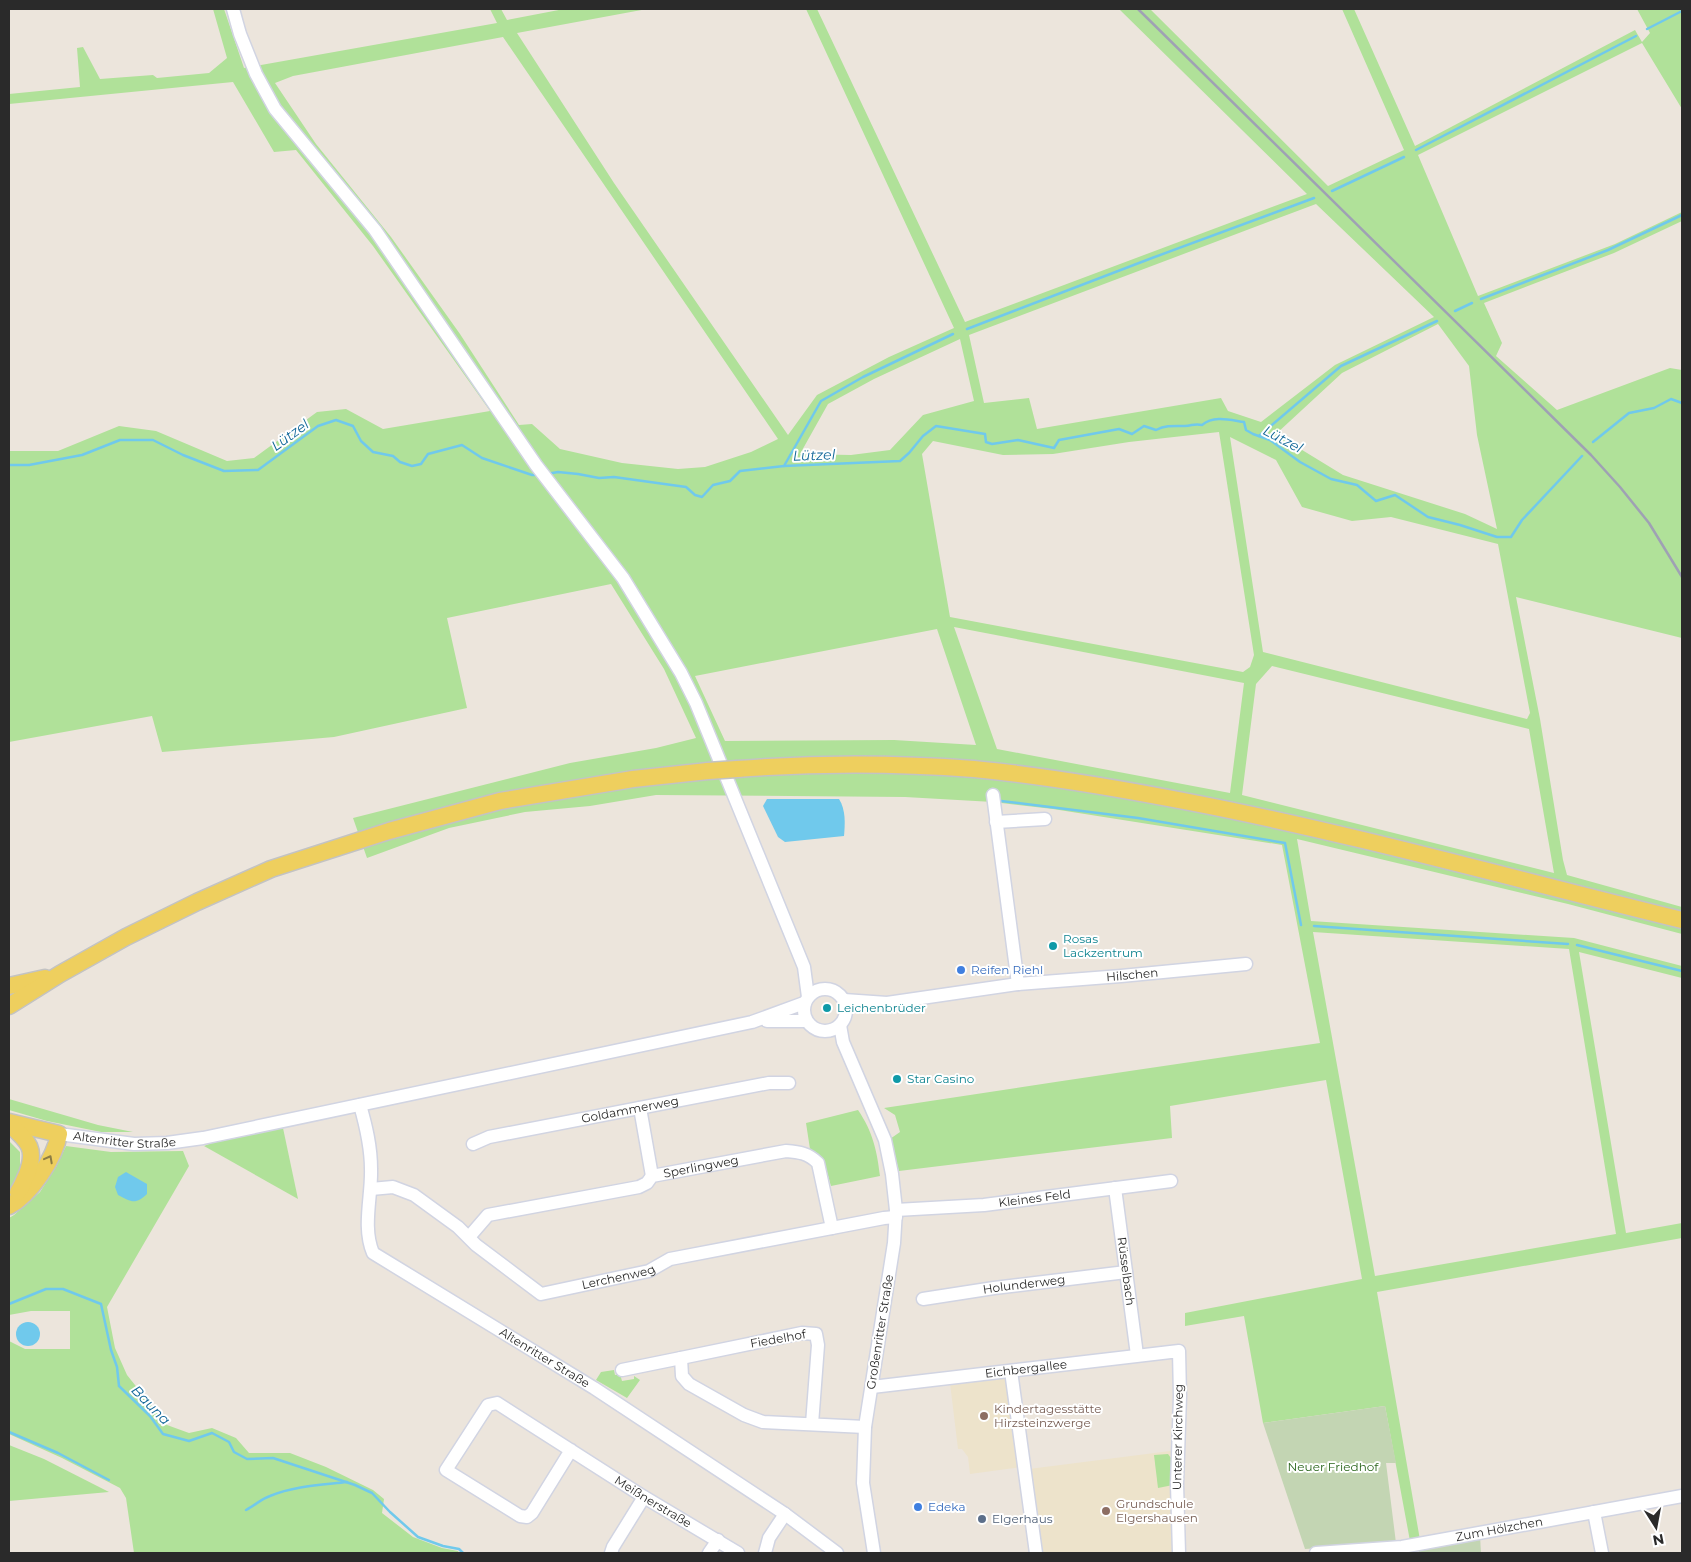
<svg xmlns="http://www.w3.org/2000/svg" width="1691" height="1562" font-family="Montserrat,sans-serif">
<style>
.education{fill:#ede3cb}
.green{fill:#b0e199;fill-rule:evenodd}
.cemetery{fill:#c3d5b3}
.water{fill:#70c9ec}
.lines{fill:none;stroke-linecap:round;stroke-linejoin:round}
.stream{stroke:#70c9ec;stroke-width:2.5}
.minor-casing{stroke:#d1d4e2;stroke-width:15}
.major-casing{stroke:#c3c3c3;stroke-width:19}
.minor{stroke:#fff;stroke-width:12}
.major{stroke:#eecf5e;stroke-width:16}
.rail{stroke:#9fa1b4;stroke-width:2.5}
.major-bridge-casing{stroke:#c3c3c3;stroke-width:19;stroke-linecap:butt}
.major-bridge{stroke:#eecf5e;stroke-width:16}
.oneway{stroke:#8c7c44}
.culture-dot{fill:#0f9aa8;stroke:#fff;stroke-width:2}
.shop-dot{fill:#3f7fe0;stroke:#fff;stroke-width:2}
.education-dot{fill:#8d6e63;stroke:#fff;stroke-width:2}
.service-dot{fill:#5c6f8a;stroke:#fff;stroke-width:2}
.labels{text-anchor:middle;stroke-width:4;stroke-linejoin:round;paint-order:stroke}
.culture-label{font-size:12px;fill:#0d838f;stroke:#fff;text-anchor:start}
.shop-label{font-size:12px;fill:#366cbe;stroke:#fff;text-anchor:start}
.street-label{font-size:12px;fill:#2a2a2a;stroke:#fff}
.education-label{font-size:12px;fill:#785e54;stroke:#fff;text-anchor:start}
.park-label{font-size:12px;fill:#29651b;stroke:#fff}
.service-label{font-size:12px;fill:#4e5e75;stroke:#fff;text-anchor:start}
.water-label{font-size:14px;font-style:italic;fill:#106698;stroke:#fff}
</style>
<rect width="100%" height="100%" fill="#ece5dc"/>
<g class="education">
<polygon points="1007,1376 1021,1467 970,1474 968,1457 962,1449 958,1449 950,1383"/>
<polygon points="1178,1450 1175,1553 1042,1553 1029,1469"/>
</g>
<g class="green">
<path d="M 213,9 L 224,9 L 244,68 L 497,23 L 490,9 L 501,9 L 507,20 L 564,9 L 647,9 L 517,33 L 614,183 L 788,435 L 817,395 L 889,357 L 954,328 L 806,9 L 817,9 L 965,322 L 1307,194 L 1119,9 L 1150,9 L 1328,186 L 1404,150 L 1342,9 L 1354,9 L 1415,146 L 1635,30 L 1642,42 L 1650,33 L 1637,9 L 1682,9 L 1682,109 L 1642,43 L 1418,155 L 1478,296 L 1615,244 L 1682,212 L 1682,221 L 1614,253 L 1484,303 L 1502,343 L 1496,356 L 1557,410 L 1670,368 L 1682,370 L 1682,638 L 1516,597 L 1540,719 L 1563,860 L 1567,875 L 1682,907 L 1682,934 L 1568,904 L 1297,839 L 1311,921 L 1574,938 L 1682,966 L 1682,978 L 1579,952 L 1626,1233 L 1682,1223 L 1682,1238 L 1377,1292 L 1420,1540 L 1410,1541 L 1385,1406 L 1263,1423 L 1244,1316 L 1185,1326 L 1185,1313 L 1362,1279 L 1326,1080 L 1170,1106 L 1172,1138 L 899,1171 L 890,1139 L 900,1132 L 895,1115 L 884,1108 L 1062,1081 L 1320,1043 L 1282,845 L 1053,809 L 993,802 L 905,797 L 656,795 L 590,806 L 525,812 L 449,828 L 367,858 L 353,818 L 570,763 L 656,748 L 696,738 L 664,669 L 611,584 L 447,618 L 467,708 L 334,737 L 162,752 L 152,716 L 9,742 L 9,451 L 58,451 L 119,426 L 156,431 L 227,461 L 254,458 L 317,412 L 346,409 L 383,429 L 490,411 L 373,246 L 296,150 L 274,152 L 233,82 L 9,104 L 9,94 L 80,87 L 77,48 L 83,47 L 100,79 L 153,75 L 157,78 L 209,73 L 227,58 ZM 503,37 L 778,439 L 751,452 L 705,467 L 678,469 L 622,463 L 560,449 L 532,424 L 519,425 L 460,334 L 391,237 L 316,144 L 275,83 L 293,76 ZM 1316,204 L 1434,317 L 1335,365 L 1261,422 L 1228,411 L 1221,398 L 1037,429 L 1029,398 L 984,403 L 969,335 ZM 1438,324 L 1469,366 L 1477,435 L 1497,529 L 1465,514 L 1343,475 L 1276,434 L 1342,373 ZM 960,339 L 974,401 L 923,415 L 890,450 L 851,455 L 800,454 L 828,404 L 874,379 ZM 1219,432 L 1254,655 L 1250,667 L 1243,672 L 950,617 L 922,454 L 933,441 L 1003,455 L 1053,454 L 1129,442 ZM 1230,437 L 1276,460 L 1302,507 L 1352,521 L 1391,517 L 1498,544 L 1530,713 L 1527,719 L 1263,652 ZM 954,627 L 1244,683 L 1230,793 L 997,749 ZM 937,629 L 976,745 L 894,740 L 725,741 L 695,676 ZM 1272,666 L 1529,729 L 1554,873 L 1242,795 L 1256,684 ZM 1313,932 L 1569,949 L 1616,1234 L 1375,1276 Z"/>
<polygon points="9,1099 98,1125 133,1132 101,1132 47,1121 9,1110"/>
<path d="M 858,1110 C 873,1132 877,1151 880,1176 L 831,1186 C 827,1171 824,1157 810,1149 L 806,1123 Z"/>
<polygon points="283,1128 298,1199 204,1146 214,1142"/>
<polygon points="9,1141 20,1152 20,1173 11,1195 9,1196"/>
<polygon points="66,1146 111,1152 183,1151 189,1166 107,1307 115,1348 127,1375 167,1425 189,1433 212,1428 236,1438 249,1453 290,1453 326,1467 373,1490 384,1499 382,1513 413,1537 442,1548 458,1551 459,1553 134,1553 126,1498 120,1488 62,1458 9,1434 9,1341 25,1349 70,1349 70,1311 31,1311 9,1315 9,1218 14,1215 40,1192 56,1167"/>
<polygon points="614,1370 615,1375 620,1374 622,1381 634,1379 634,1376 640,1380 627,1398 596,1380 601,1372"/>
<polygon points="9,1445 44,1459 109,1492 9,1501"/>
<polygon points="1168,1454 1174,1462 1173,1485 1158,1488 1154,1455"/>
</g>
<g class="cemetery">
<polygon points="1385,1406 1396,1463 1386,1463 1396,1543 1305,1549 1263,1423"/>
<polygon points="1480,1536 1481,1553 1419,1553 1418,1548"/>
</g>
<g class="water">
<path d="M 767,799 L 839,799 C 846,810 845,824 844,836 L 785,842 L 778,837 L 763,806 Z"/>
<path d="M 126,1172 L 147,1184 L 147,1194 C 136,1205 131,1202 118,1195 L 115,1187 L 118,1177 Z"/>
<circle cx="28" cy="1334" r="12"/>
</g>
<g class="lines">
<g class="stream">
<polyline points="1647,29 1682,11"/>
<polyline points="1416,150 1636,36"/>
<polyline points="1332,191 1404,157"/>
<polyline points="1481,299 1608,250 1682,215"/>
<polyline points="1455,311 1472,303"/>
<polyline points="967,329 1152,258 1314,198"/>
<polyline points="1259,436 1341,366 1437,321"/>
<polyline points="1593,442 1629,413 1654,408 1671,399 1682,403"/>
<polyline points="9,465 29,465 82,455 120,440 153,440 183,455 224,471 258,470 318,426 336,420 353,426 361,441 373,452 393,456 400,462 412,466 421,464 428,454 462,445 482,458 532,475 537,475"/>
<polyline points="784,466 821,401 863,377 953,334"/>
<path d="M 547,474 L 558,472 L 578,474 L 599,478 L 614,477 L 686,487 L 695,495 L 702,497 L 713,485 L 730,481 L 740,471 L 784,466 L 900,461 L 909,453 L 923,436 L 936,426 L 985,434 L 986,442 L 992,444 L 1018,440 L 1054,448 L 1059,440 L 1119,429 L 1132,434 L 1144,426 L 1156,430 C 1166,425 1174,426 1185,426 C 1192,426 1194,423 1202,425 C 1214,415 1230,420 1244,422 L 1246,430 L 1253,434 L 1270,440 L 1300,462 L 1331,479 L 1357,485 L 1376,501 L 1395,495 L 1428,517 L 1460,525 L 1497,537 L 1511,537 L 1522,520 L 1582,456"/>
<polyline points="1001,801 1138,818 1285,843 1301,925"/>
<polyline points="1314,926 1568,944"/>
<polyline points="1577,945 1682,971"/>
<polyline points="9,1304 46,1289 63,1289 101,1304 111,1350 117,1367 119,1386 150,1416 163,1434 189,1441 212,1433 229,1442 234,1452 247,1459 273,1458 355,1485 372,1493 390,1512 418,1537 443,1546 459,1549 463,1553"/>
<polyline points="9,1432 58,1453 109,1480"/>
<path d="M 246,1510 C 254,1506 261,1499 270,1496 C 294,1486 321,1485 347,1482"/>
</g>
<defs>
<g id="minor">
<polyline points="233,9 240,34 256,74 275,109 375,230 536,465 623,578 681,673 696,703 804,967 808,997"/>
<polyline points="993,795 1018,984"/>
<polyline points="996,822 1045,819"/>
<circle cx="825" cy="1010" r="21"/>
<path id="s1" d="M 844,1000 L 887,1003 L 1018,984 L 1121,976 L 1246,964"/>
<polyline points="767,1021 806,1021"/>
<polyline points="840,1025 843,1042 885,1140 892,1174 896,1210 894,1243 865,1427 863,1483 874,1553"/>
<path id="s2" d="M 360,1105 C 366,1126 371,1146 371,1169 C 372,1196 362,1227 373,1253 L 594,1388 L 785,1514 L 837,1553"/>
<polyline points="640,1108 652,1176"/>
<path id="s3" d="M 59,1134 L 134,1144 L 167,1143 L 203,1138 L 752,1022 L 804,1003"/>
<path id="s4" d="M 473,1144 L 489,1137 L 769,1083 L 789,1083"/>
<path id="s5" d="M 1115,1188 L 1137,1355"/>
<path id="s6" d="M 371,1189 L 393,1187 L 414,1195 L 458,1227 L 476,1245 L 541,1294 L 649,1271 L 670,1259 L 884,1218 L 896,1217"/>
<path id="s7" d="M 896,1210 L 984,1205 L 1171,1181"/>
<path id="s8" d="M 469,1237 L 488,1215 L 639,1187 L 647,1183 L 652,1176 L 786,1151 C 799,1152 808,1153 818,1163 L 832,1228"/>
<path id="s9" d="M 923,1299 L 994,1288 L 1126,1272"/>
<polyline points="622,1370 681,1358"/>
<polyline points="1011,1371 1036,1553"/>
<path id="s10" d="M 872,1387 L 1179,1351 L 1180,1396 L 1177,1484 L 1179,1553"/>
<polyline points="812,1424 818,1345 816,1334 802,1333 681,1358 682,1376 689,1384 744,1415 763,1422 865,1427"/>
<path id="s11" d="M 571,1450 L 532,1513 L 527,1517 L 520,1516 L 446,1470 L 488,1405 L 497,1403 L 644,1497 L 738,1553"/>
<polyline points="1594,1512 1602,1553"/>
<polyline points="611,1553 613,1547 644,1497"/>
<polyline points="709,1553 718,1540"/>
<polyline points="765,1553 769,1538 785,1514"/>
<path id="s12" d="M 1316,1553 L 1402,1547 L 1682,1496"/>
</g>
<g id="major">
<path d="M 737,769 C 815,763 895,763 974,769 C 1046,776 1117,788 1189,802 C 1355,834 1518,880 1682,920"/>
<polyline points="9,986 45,978"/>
<polyline points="9,1006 60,974 126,937 197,902 271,869 389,831 500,801 633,779 708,771"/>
<path d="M 9,1122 L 59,1134 C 55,1158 30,1195 9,1206"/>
<path d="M 9,1124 C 28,1141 37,1148 27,1174 C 24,1180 22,1187 18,1192"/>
</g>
</defs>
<use href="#minor" class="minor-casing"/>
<use href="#major" class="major-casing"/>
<use href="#minor" class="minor"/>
<use href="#major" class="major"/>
<polyline class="rail" points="1138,9 1591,455 1620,487 1649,523 1682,577"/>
<defs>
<polyline id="major-bridge" points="708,771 737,769"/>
</defs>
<use href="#major-bridge" class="major-bridge-casing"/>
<use href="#major-bridge" class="major-bridge"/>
</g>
<defs><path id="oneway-chevron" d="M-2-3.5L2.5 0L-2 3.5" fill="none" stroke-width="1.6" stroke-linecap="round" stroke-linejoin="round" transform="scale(1.25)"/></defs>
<use class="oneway" href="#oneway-chevron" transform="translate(49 1159) rotate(-62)"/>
<g class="culture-dot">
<circle cx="1053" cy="946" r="5"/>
<circle cx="827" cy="1008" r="5"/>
<circle cx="897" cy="1079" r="5"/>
</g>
<g class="shop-dot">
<circle cx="961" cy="970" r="5"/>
<circle cx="918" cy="1507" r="5"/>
</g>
<g class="education-dot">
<circle cx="984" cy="1416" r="5"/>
<circle cx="1106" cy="1511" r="5"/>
</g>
<circle class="service-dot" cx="982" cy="1519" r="5"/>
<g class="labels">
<g class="culture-label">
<text x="1063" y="943">Rosas<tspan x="1063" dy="14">Lackzentrum</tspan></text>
<text x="837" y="1012">Leichenbrüder</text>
<text x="907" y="1083">Star Casino</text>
</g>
<g class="shop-label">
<text x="971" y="974">Reifen Riehl</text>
<text x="928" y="1511">Edeka</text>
</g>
<g class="street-label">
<text dy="4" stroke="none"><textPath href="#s1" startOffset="290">Hilschen</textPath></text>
<text dy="4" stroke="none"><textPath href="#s4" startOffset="161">Goldammerweg</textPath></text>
<text dy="4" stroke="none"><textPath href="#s3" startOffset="66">Altenritter Straße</textPath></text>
<text dy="4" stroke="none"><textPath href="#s8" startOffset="250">Sperlingweg</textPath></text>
<text dy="4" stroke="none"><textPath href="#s7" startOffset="139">Kleines Feld</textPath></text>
<text dy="4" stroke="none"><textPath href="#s5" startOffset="84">Rüsselbach</textPath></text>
<text dy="4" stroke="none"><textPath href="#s6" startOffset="285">Lerchenweg</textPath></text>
<text dy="4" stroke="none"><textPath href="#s9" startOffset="102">Holunderweg</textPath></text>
<text transform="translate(880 1332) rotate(-81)" y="4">Großenritter Straße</text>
<text transform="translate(778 1339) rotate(-10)" y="4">Fiedelhof</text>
<text dy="4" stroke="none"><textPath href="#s2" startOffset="351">Altenritter Straße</textPath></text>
<text dy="4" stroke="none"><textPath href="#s10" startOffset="155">Eichbergallee</textPath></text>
<text transform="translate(1178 1437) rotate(-89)" y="4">Unterer Kirchweg</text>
<text dy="4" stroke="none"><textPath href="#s11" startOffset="446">Meißnerstraße</textPath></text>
<text dy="4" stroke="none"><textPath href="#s12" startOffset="185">Zum Hölzchen</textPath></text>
</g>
<g class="education-label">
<text x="994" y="1413">Kindertagesstätte<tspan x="994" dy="14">Hirzsteinzwerge</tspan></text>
<text x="1116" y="1508">Grundschule<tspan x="1116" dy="14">Elgershausen</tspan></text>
</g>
<g class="park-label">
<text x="1333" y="1471">Neuer Friedhof</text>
</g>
<g class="service-label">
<text x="992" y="1523">Elgerhaus</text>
</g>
<g class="water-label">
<text transform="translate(290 435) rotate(-36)" y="5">Lützel</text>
<text transform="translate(1283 439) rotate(28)" y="5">Lützel</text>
<text transform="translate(814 455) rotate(-2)" y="5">Lützel</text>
<text transform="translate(151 1405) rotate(46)" y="5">Bauna</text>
</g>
</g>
<rect width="1691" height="1562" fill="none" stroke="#2a2a2a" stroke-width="20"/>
<g transform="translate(1656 1527) rotate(169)" stroke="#ffffff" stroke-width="4" paint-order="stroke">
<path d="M0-4L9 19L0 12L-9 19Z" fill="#2a2a2a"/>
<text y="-8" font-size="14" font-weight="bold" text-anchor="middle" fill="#2a2a2a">N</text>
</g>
</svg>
